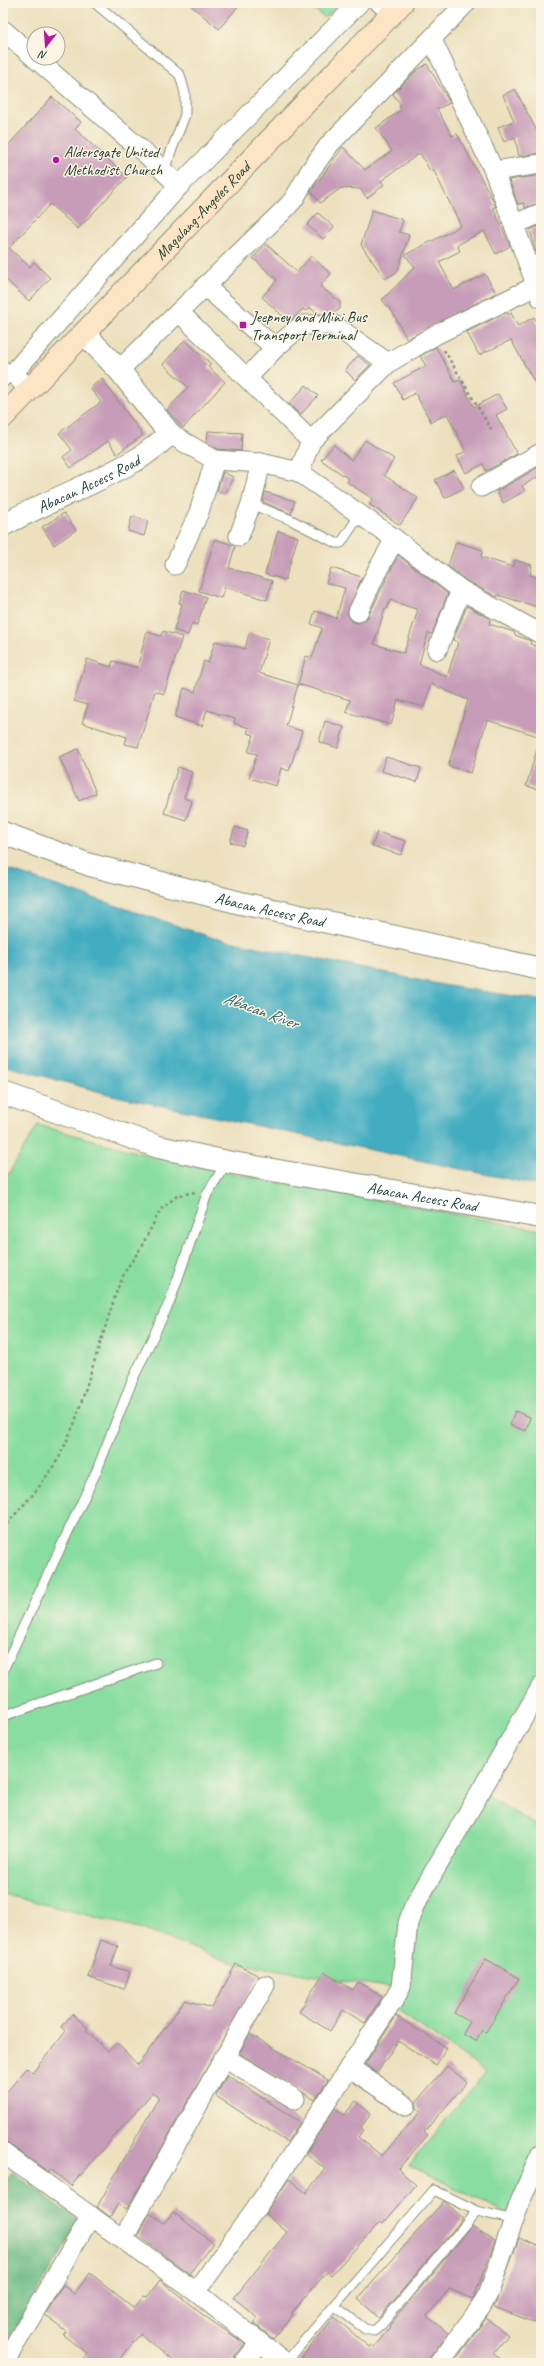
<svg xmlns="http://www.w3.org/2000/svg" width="544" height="2366" font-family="Caveat,sans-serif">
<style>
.green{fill:#89dda0;stroke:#548d6a}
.forest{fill:#6ebc86;stroke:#467c5d}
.water{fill:#42adc1;stroke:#30757a}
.building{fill:#c69cb8;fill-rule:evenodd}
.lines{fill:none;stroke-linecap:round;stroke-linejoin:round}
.service-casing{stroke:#868e79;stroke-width:11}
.minor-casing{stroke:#868e79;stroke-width:21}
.tertiary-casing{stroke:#868e79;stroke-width:24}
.secondary-casing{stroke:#868e79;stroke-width:24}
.path{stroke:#868e79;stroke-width:2.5;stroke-dasharray:3 3;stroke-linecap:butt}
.service{stroke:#fff;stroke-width:9}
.minor{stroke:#fff;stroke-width:19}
.tertiary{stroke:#fff;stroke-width:22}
.secondary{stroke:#fce5c4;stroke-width:22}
.poi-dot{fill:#b5179e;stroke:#fcf5e5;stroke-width:1.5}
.labels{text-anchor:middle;stroke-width:3;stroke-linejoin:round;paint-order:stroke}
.poi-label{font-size:16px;fill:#1f3d34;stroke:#fcf5e5;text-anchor:start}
.street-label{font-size:16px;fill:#1f3d34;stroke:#fcf5e5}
.water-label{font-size:17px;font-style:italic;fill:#2a5f5e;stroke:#fcf5e5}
</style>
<rect width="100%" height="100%" fill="#fcf5e5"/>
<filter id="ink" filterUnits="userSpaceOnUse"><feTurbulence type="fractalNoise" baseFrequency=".025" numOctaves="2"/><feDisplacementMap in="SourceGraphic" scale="8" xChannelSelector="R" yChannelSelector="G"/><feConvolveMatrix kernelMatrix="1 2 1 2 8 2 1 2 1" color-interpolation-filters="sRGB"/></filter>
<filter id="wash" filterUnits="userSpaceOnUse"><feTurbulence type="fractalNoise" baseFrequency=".012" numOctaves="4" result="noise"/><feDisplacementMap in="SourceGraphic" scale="16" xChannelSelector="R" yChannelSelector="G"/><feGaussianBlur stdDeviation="0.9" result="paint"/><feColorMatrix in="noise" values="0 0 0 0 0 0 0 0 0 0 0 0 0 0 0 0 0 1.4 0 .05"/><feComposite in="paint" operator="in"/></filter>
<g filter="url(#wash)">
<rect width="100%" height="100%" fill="#ece0be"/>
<g class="green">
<polygon points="307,3 339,3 325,18"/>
<polygon points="38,1125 154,1157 244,1176 541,1230 541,1675 418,1884 392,1988 229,1962 143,1929 3,1894 3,1183"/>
<polygon points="484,1794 541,1828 541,2141 507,2214 409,2165 486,2072 395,2009 414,1923"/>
</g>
<polygon class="forest" points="12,2172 80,2221 3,2348 3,2187"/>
<polygon class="water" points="3,868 214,938 448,986 541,1000 541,1186 111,1095 3,1065"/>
<g id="blocks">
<g class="building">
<polygon points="188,3 241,3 219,29"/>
<polygon points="427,64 450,103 437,109 452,136 457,134 495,204 496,207 493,207 510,246 496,254 484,231 457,245 460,251 439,262 454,290 485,274 496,293 407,339 392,311 382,300 415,267 405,255 461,226 433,169 430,171 420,153 381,181 384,185 367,198 360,189 341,188 320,203 311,191 343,147 365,170 392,151 376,128 401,110 399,106 401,105 393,94 416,71"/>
<polygon points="515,89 541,139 541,153 519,156 515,137 504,142 498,127 514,121 503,95"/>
<polygon points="52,97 81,122 75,129 127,177 78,229 50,204 9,248 30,267 34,262 50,278 29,301 3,277 3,151"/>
<polygon points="541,175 541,202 525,208 524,203 518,204 509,180"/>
<polygon points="372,210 403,220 399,232 409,235 398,271 385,279 361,245"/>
<polygon points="318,213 334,227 323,239 307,225"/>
<polygon points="541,225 541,251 536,252 530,230"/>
<polygon points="266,244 297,272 311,256 331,274 320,286 340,302 340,309 332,314 320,314 310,308 306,311 303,309 289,322 262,297 277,280 253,258"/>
<polygon points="507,312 508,315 511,313 518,326 534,317 541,329 541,394 511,340 479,355 467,332"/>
<polygon points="185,340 211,364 208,367 225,382 183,428 167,410 188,387 163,364"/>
<polygon points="436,347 455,382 460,380 474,407 498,394 507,409 496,415 517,454 486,471 483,464 466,473 457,456 466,451 447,414 431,422 415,393 403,400 394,383 426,366 420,356"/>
<polygon points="358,356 370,365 355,380 345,370"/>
<polygon points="102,379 143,435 117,454 108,441 71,468 63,457 72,450 59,433 101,402 90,388"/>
<polygon points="306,385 318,396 300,415 289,404"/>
<polygon points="208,431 242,433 241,451 218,449 207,443"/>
<polygon points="365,440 394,459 384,475 418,498 400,525 369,504 373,499 347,482 349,479 321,460 334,445 351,460"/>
<polygon points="541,466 541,475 522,486 525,491 503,503 497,491"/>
<polygon points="454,470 464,488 445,498 435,480"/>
<polygon points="223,472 233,477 225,494 217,491"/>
<polygon points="265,492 295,501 291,514 263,502"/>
<polygon points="64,513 76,530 54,545 42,527"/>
<polygon points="132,516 148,521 144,536 128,531"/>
<polygon points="278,531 298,537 285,580 265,574"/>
<polygon points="215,539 235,546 229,568 272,581 267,600 225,587 221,598 199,591"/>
<polygon points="456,542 483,550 481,557 513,567 515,560 532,565 530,575 541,578 541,608 498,595 497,597 467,581 448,566"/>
<path d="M 398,555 L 448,594 L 432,634 L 428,633 L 419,664 L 447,677 L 458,642 L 453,640 L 467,606 L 490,619 L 489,624 L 514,632 L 515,635 L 531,641 L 530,644 L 541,648 L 541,737 L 487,720 L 471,773 L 448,766 L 468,700 L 431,684 L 424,707 L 398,700 L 391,725 L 346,712 L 350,700 L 298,684 L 306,656 L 312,658 L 322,628 L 311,624 L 315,611 L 336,618 L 345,588 L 326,583 L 331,568 L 362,577 L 347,613 L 353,622 L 359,623 L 368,617 ZM 390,600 L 418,610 L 404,653 L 374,644 L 385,608 L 387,609 Z"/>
<polygon points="183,590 206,597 197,625 192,623 188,635 174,630 182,604 179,603"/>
<polygon points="163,631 182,637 164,694 155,691 138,747 125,744 127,737 82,723 88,705 74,701 87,659 111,667 113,661 137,668 147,632 161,636"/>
<polygon points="249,633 269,639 259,673 298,685 286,726 302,731 289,771 281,768 276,786 249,778 257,754 248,752 254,735 247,733 249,728 234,723 235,719 207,710 202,726 175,717 184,688 195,692 204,661 208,663 215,641 245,649"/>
<polygon points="325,721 344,727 338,748 319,742"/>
<polygon points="538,746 541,747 541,790 526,786"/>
<polygon points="78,749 96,793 79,801 59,757"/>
<polygon points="386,757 421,768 417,782 381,771"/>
<polygon points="178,767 192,772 184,798 192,801 186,820 164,813"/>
<polygon points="235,827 248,831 243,846 230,842"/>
<polygon points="377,832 406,841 401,855 372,846"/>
<polygon points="515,1411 530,1417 526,1431 510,1425"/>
<polygon points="101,1940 118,1946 111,1966 130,1972 124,1989 88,1977"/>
<polygon points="486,1959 519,1978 486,2032 482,2030 476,2041 463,2034 470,2022 454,2013"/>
<polygon points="236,1964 259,1976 127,2209 118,2204 110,2217 97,2207 159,2097 152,2093 71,2186 50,2169 48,2172 9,2144 3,2142 3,2096 27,2068 32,2073 53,2048 66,2031 61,2027 72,2014 88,2028 86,2031 108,2051 117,2043 138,2065 185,2000 212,2008"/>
<polygon points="324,1972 353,1990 358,1982 382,1997 365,2023 343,2010 330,2031 299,2012"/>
<polygon points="396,2016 447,2048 436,2065 398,2041 377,2073 365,2064"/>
<polygon points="250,2034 328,2080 315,2100 239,2053"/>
<polygon points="447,2066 467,2082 424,2132 428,2135 398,2169 416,2185 383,2224 380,2222 331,2275 327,2272 303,2299 291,2314 293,2315 273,2339 254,2323 258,2318 234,2298 287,2232 265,2214 289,2179 306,2193 325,2169 306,2153 335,2108 344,2115 356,2101 371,2114 361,2127 364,2130 358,2137 382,2156 421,2111 417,2108 416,2102"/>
<polygon points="227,2075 300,2122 287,2142 216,2096"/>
<polygon points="444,2201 463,2218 379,2318 358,2299"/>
<polygon points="173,2212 213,2243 189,2274 138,2235 150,2213 164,2223"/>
<polygon points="472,2226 495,2241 473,2299 449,2289 427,2316 448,2333 426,2363 297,2363 334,2317 369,2347 371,2345 374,2347 390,2327 389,2326"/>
<polygon points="519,2238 541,2247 541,2325 494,2307"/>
<polygon points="90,2273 134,2308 144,2296 147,2297 160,2280 203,2315 245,2344 235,2356 233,2363 176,2363 140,2334 117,2363 81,2363 88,2354 64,2336 67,2332 45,2315 63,2285 74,2294"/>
<polygon points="486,2318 508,2335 494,2353 505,2363 460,2363 456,2359"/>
</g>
</g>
</g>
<g filter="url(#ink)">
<use href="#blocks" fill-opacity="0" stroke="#868e79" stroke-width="1"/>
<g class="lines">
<defs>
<g id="service">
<polyline points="95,3 180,75 185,93 185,115 164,170"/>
<polyline points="3,365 13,373 3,383"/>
<polyline points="251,504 291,520 336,543 341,543 359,516"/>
<polyline points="3,1670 97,1470 132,1381 170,1301 207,1194 227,1162"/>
<polyline points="3,1716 156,1663"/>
<polyline points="335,2306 365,2329 374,2331 382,2324 477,2211"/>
<polyline points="285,2363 434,2190 477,2211 514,2220"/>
</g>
<g id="minor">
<polyline points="380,3 393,12"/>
<polyline points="3,30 34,57"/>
<polyline points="432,40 494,171 541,298"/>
<polyline points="35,58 146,154 179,186"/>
<polyline points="494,171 541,164"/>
<polyline points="515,224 541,213"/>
<polyline points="205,286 275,348 302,325 334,325 388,363 435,335 536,286"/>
<polyline points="179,312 311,441"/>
<polyline points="119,370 286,208 294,199 310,171 329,145 466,3"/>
<polyline points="248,377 275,348"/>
<polyline points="29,389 13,373 179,186 359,3"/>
<polyline points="170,434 215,460 261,463 299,472 395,539 461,590 541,634"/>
<polyline points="299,472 311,441 388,363"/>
<polyline points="481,487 541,453"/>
<polyline points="239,536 251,504 261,463"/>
<polyline points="175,565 199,512 215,460"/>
<polyline points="358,612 377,571 395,539"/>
<polyline points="437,650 461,590"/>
<polyline points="224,2057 295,2099"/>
<polyline points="349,2067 406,2106"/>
<polyline points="3,2153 196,2292 286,2363"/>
<polyline points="123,2239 265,1985"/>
<polyline points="196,2292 268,2191 395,1998 401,1987 408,1923 414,1906 541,1687"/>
<polyline points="4,2363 91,2216"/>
<polyline points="244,2363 260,2343"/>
<polyline points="439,2363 481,2307 489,2292 520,2202 541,2153"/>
</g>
<g id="tertiary">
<path id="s1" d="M 3,525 C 48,501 97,483 141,457 C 151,450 161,442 170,434 L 119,370 L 84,333"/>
<path id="s2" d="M 3,833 L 90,865 L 241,903 L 541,969"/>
<path id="s3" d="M 3,1093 L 159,1147 L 227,1162 L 541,1217"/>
</g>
<g id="secondary">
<path id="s4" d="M 3,417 L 402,3"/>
</g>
</defs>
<use href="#service" class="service-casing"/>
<use href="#minor" class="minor-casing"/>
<use href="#tertiary" class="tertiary-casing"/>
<use href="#secondary" class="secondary-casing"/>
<g class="path">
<polyline points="444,350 491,429"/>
<polyline points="3,1528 37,1490 59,1458 75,1422 117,1290 127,1268 139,1251 161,1209 177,1196 195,1192"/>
</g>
<use href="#service" class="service"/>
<use href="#minor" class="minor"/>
<use href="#tertiary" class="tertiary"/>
<use href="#secondary" class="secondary"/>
</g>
</g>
<g class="poi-dot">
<circle cx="56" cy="160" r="4"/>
<rect x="239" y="321" width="8" height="8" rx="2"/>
</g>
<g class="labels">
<g class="poi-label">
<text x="64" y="157">Aldersgate United<tspan x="64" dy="18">Methodist Church</tspan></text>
<text x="251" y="322">Jeepney and Mini Bus<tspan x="251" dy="18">Transport Terminal</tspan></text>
</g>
<g class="street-label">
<text dy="6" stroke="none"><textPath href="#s4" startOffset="287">Magalang-Angeles Road</textPath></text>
<text dy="6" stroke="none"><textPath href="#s1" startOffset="95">Abacan Access Road</textPath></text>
<text dy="6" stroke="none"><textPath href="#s2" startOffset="278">Abacan Access Road</textPath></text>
<text dy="6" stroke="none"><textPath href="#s3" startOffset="433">Abacan Access Road</textPath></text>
</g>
<g class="water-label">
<text transform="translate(261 1010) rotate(20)" y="6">Abacan River</text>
</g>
</g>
<rect width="544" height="2366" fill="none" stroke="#fcf5e5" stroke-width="16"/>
<g transform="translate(46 46) rotate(197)"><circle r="19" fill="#fcf5e5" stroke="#a4ab9e"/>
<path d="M0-3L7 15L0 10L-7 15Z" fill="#b5179e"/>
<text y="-6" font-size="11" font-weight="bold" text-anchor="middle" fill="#1f3d34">N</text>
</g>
</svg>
